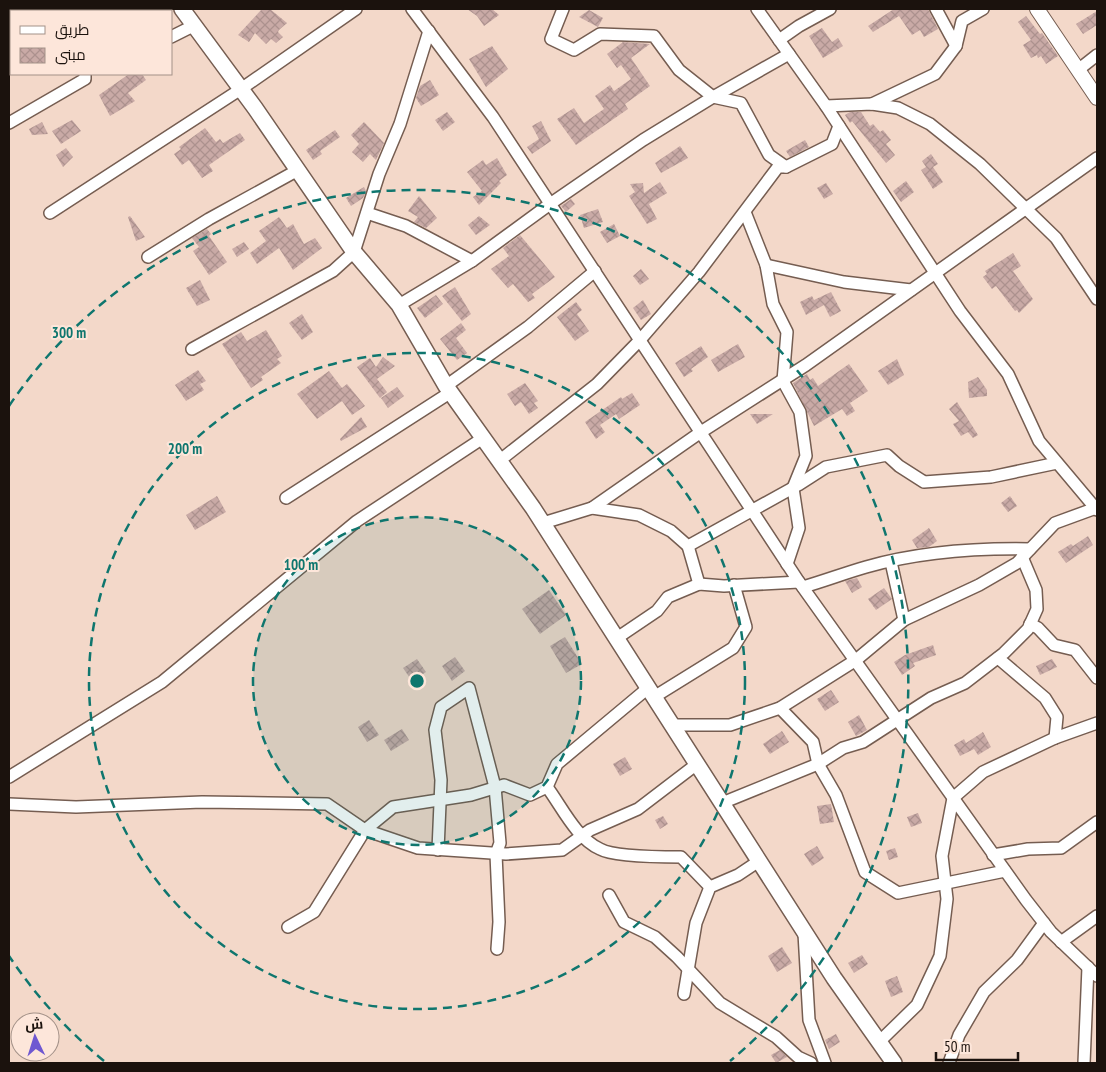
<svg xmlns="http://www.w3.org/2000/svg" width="1106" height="1072" font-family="'PT Sans Narrow',Cairo,sans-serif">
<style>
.building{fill:url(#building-cross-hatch)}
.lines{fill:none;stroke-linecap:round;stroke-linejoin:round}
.minor-casing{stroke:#755d51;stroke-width:14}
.tertiary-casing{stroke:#755d51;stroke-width:16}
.secondary-casing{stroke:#755d51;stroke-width:18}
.minor{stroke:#fff;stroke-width:11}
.tertiary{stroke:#fff;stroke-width:14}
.secondary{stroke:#fff;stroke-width:15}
.ring{fill:none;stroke:#0f766e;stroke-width:2.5;stroke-dasharray:9 6}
.centre{fill:#0f766e;stroke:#fde6da;stroke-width:2.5}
.ring-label{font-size:15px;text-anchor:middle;font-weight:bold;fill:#0f766e;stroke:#fde6da;stroke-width:4;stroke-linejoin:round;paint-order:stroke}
</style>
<defs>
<pattern id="building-cross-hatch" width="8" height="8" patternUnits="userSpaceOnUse" patternTransform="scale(1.25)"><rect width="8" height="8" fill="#c9aaa6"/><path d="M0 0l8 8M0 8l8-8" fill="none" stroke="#ac918e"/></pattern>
</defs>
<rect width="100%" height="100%" fill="#f3d8c9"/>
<g class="building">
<polygon points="262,9 270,9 287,23 279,30 278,32 283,37 276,43 271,39 266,44 255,33 249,42 238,35"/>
<polygon points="467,9 492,9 499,15 484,26 477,16"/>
<polygon points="894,9 928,9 938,29 924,37 920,30 912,35 899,16 873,32 868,26"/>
<polygon points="589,10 603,18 598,27 579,17"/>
<polygon points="1097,11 1097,25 1083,34 1076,24"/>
<polygon points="1026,16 1040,34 1042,33 1058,56 1046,64 1041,56 1038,58 1037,55 1031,58 1023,45 1031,40 1018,22"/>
<polygon points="822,28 832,42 838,38 843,46 823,58 809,36"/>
<polygon points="623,42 650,44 631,58 650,86 625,104 628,109 576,145 557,119 574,108 584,123 604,109 595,96 610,85 614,91 631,79 621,65 617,68 607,54"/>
<polygon points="492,46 508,69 486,87 469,59"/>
<polygon points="129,74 142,74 146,80 128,93 135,101 110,116 99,95"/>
<polygon points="430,80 439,95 421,106 416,98 420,86"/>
<polygon points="447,112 455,122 443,131 435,120"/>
<polygon points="850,112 861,112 870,126 873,124 880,132 883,130 891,140 886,144 895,155 886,163 852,121 850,123 845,115"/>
<polygon points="72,120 81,131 61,144 52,131"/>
<polygon points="541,121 551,141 532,154 527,147 539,139 532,126"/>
<polygon points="42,122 48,134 32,135 29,129"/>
<polygon points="364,122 384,143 376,160 370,154 363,162 352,152 359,144 351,135"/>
<polygon points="205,128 216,142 220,139 223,143 240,133 245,140 209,165 213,171 202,178 189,160 182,165 174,154 181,149 179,147"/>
<polygon points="335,130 340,137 320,151 322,154 313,160 306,150"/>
<polygon points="805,140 809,147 790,157 786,151"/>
<polygon points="680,146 688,158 661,173 655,163"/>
<polygon points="66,148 73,157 63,167 56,155"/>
<polygon points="931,154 938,164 933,167 943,182 933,189 921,170 926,167 922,161"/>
<polygon points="497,158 507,175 499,181 501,183 479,205 473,197 482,191 467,172 483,160 486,165"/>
<polygon points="906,181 914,192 901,202 893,191"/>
<polygon points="660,182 667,193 649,204 657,219 647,224 629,196 635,192 630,184 643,183 644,193"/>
<polygon points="826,183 833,194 824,199 817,188"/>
<polygon points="364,187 366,191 363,198 351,206 346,198"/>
<polygon points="419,196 437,218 426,228 414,222 418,217 408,211"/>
<polygon points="571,199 575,204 566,212 561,206"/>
<polygon points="598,209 603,222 584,228 580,215"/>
<polygon points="130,216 145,237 136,241 128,217"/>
<polygon points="479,216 490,225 476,235 468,225"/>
<polygon points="279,217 287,228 293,224 304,244 315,238 322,248 293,270 279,248 257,264 250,253 266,241 259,231"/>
<polygon points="614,224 620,236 607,243 600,232"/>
<polygon points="207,229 211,234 209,236 227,262 209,275 193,251 199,247 192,238"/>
<polygon points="520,235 555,277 532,294 535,298 528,302 513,284 508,288 491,269 509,256 503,248"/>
<polygon points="244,242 249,249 237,257 232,249"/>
<polygon points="1013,253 1021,266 1013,271 1033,299 1019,313 1017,310 1015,311 996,286 992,289 983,277 987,274 985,271"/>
<polygon points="641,269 649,279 640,285 633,276"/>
<polygon points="200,280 210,300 197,306 186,288"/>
<polygon points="455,287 471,314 462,321 442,296"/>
<polygon points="831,292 841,311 830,317 824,305 806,315 800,302 812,296 814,300"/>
<polygon points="436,295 443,304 425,318 417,308"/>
<polygon points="643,300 651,314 641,320 633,308"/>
<polygon points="576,302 582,310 577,314 589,331 575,341 557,317"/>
<polygon points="302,314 313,332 302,340 289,323"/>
<polygon points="461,323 466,330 456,338 467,353 457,360 440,339"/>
<polygon points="266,330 282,356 277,359 281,363 261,377 263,380 251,388 222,344 241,332 247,341"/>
<polygon points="738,344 745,357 718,372 711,360"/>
<polygon points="701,346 708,357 691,369 693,371 684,377 675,363"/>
<polygon points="383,357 395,366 377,379 387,392 380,398 357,367 370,358 376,367"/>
<polygon points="897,359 904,375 888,385 878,371"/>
<polygon points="849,364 868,391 850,403 855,411 847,416 842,409 814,426 793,383 807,374 810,380 813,378 818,386"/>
<polygon points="198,370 206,381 200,384 204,390 186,401 175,385"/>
<polygon points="329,371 342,388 347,384 365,406 352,415 342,401 317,419 297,394"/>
<polygon points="978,377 987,390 987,396 969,398 968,382"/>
<polygon points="525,383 538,401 534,403 538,408 529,414 521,402 515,406 507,394"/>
<polygon points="397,387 404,396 388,408 381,398"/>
<polygon points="632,393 640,405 619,419 616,414 600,425 605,432 596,439 585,422 621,397 622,399"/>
<polygon points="957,402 978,435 973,438 968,432 961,436 953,424 959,421 949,409"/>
<polygon points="750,414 773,414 757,424"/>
<polygon points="361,417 367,427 341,441 340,439"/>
<polygon points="217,496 226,512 195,530 186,515"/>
<polygon points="1010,496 1017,506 1008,512 1001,503"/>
<polygon points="929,528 937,541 929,547 917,548 912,540"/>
<polygon points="1088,536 1093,545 1066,563 1058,552 1071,544 1073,546"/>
<polygon points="857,578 862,587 852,593 845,581"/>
<polygon points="884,588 892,599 876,610 868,599"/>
<polygon points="549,590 566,615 540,634 522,609"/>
<polygon points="565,637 582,664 566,673 550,646"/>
<polygon points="933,645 936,655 913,663 915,666 902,675 894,662 905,655"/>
<polygon points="455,657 465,671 452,681 442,666"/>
<polygon points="417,659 426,672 412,681 403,668"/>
<polygon points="1052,659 1057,667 1040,675 1036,666"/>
<polygon points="831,690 839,702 825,711 817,699"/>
<polygon points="859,715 867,730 856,736 848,722"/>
<polygon points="369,720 379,735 367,742 358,727"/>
<polygon points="402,729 409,740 391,751 384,740"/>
<polygon points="782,731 789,742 770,754 763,744"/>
<polygon points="983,732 991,747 978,755 974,749 960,756 954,745 964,739 966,743"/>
<polygon points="625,757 632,769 620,776 613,764"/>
<polygon points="831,804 834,822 820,824 817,806"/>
<polygon points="918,813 922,823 911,827 907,817"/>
<polygon points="663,816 668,824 660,829 655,820"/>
<polygon points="817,846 824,858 812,866 804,854"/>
<polygon points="895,848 898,857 889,860 886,851"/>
<polygon points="782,947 792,963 777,972 768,956"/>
<polygon points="862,955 868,964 854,973 848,963"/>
<polygon points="897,976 903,992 891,997 885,981"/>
<polygon points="836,1034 840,1042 829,1049 825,1040"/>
<polygon points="780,1050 787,1057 776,1063 771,1055"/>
</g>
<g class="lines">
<defs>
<g id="minor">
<polyline points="412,9 493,117 799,582 1026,900 1051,932 1097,976"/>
<polyline points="563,9 551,39 574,50 600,34 654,36 679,70 713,97 741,103 769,155 786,167"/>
<polyline points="757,9 826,106 960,311 1008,374 1039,441 1097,510"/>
<polyline points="936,9 956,46"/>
<polyline points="87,11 87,9"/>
<polyline points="171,37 195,25"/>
<polyline points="779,40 799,26 830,9"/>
<polyline points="1078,70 1097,55"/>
<polyline points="872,104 935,74 956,46 962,21 983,9"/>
<polyline points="826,106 872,104 898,108 930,124 980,164 1056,238 1097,299"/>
<polyline points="9,123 85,79 85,74"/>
<polyline points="745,212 766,265 773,304 787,332 783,381 800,412 806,456 793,488 799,528 787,564"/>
<polyline points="50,213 241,89 356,9"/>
<polyline points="367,213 406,226 472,261"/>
<polyline points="148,257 209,219 298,170"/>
<polyline points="766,265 844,282 911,290"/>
<polyline points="399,305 472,261 550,204 643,140 713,97 789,54"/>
<polyline points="192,349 333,271 354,252 379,174 400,124 429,31"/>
<polyline points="446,386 528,327 595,271"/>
<polyline points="499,461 597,384 640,340 699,272 778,167 786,167 832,144 839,126"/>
<polyline points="286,498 451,392"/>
<polyline points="592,508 701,432 806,365 1097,158"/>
<polyline points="543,523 592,508 639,515 671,531 688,546 798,485 826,467 887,455 899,466 924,482 991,477 1057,463"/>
<polyline points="688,546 699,584"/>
<polyline points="891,562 904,620"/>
<path d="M 803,587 C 824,581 845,573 866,567 C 919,552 976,548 1030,549"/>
<polyline points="1030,624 1038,628 1054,645 1075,650 1097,678"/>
<polyline points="617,638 657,611 668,597 699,584 724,586 799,582"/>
<polyline points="998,658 1045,698 1057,717 1055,738"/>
<polyline points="654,697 733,648 746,627 734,585"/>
<polyline points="780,708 813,742 818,764 836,795 865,872 898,893 1005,871"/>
<polyline points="672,725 730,725 780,708 856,660 904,620 979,585 1017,563 1055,523 1096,508"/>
<polyline points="9,777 162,682 357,521 483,438"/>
<path d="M 547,787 C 562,807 576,838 600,849 C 614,857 664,857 681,857 L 710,887"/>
<polyline points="722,803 818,764 843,748 863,742 931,698 965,683 1004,653 1028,629 1037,609 1036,590 1022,557"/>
<polyline points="9,804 76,807 202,802 327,804 365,830 418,848 506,854 562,850 590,830 638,809 697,764"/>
<polyline points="438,850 441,780 435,730 441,707 469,688 495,787 500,843 496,854 499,922 497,949"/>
<polyline points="993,855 1028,849 1061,848 1097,822"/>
<polyline points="609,895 624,922 655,937 677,957 720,1003 776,1037 798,1057 811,1063"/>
<polyline points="288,927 314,912 365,830 393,807 471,795 504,785 530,795 547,787 557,764 648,688"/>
<polyline points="804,933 809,1020 825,1063"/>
<polyline points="1061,942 1097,916"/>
<polyline points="684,994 696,923 710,887 738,875 759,861"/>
<polyline points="879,1042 917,1005 940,956 947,899 942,856 953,798 983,772 1055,738 1097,723"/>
<polyline points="949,1063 959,1035 984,992 1017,960 1044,923"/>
<polyline points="1084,1063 1088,967"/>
</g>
<polyline id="tertiary" points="1037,9 1097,98"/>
<polyline id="secondary" points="182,9 255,108 354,252 399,305 446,386 533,508 834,978 894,1063"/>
</defs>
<use href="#minor" class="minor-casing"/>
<use href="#tertiary" class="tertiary-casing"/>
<use href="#secondary" class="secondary-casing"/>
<use href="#minor" class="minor"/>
<use href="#tertiary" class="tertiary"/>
<use href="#secondary" class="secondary"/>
</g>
<circle cx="417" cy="681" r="164" fill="#0f766e" fill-opacity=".12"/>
<g class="ring">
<circle cx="417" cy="681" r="164"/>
<circle cx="417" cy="681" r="328"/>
<path d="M104 1061A492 492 0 0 1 9 956M9 406A492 492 0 1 1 730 1061"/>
</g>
<circle cx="417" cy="681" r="8" class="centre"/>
<g class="ring-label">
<text x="69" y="338">300 m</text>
<text x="185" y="454">200 m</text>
<text x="301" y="570">100 m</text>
</g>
<rect width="1106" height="1072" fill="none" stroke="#1b120d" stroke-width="20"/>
<rect x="10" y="10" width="162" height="65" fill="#fde6da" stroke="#a39188"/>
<rect x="20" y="26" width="25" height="8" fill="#ffffff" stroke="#a39188"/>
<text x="55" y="35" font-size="15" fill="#1b120d">طريق</text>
<rect x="20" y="48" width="25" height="15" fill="url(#building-cross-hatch)" stroke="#a39188"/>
<text x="55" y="60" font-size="15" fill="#1b120d">مبنى</text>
<g transform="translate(35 1037) rotate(356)"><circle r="24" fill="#fde6da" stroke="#a39188"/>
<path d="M0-4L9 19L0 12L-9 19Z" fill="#6f58d1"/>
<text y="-8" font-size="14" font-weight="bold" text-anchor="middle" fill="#1b120d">ش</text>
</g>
<path d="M936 1052v8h82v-8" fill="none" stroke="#1b120d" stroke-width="2.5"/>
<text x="944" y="1052" font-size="15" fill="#1b120d" stroke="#fde6da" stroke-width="4" paint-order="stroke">50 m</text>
</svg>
